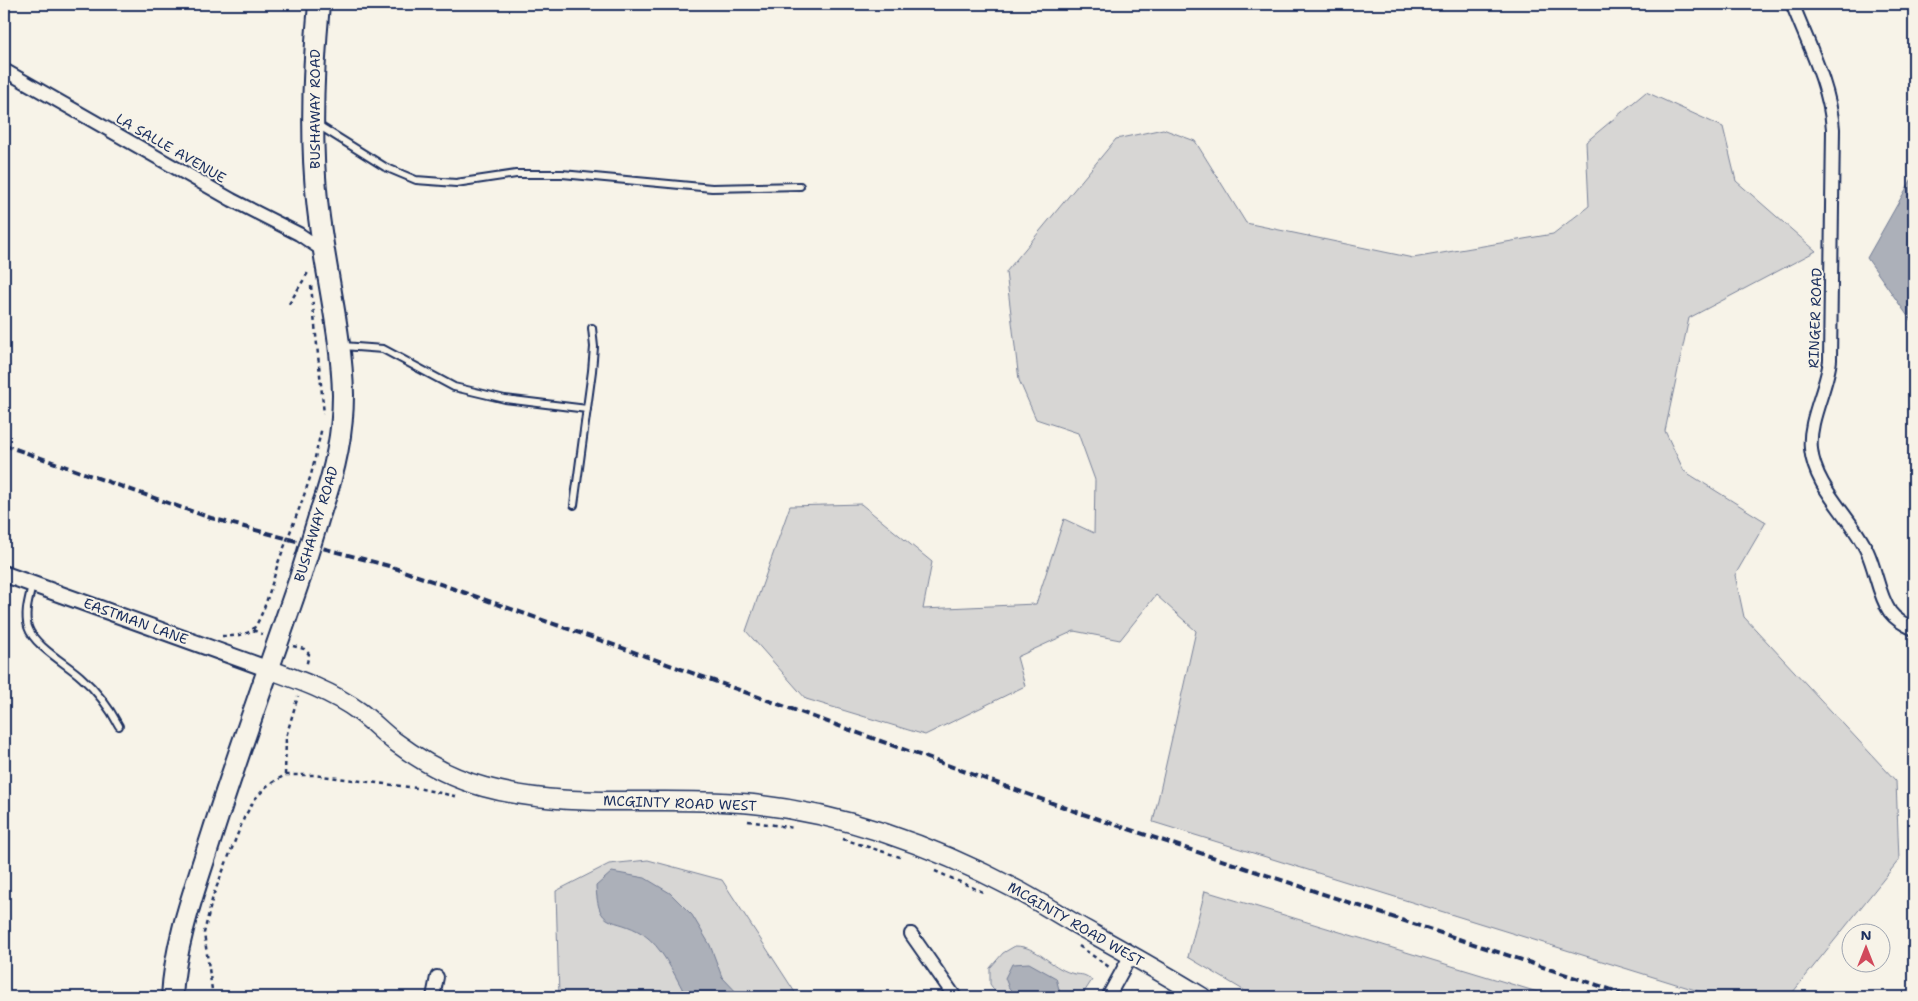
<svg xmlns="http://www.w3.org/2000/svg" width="1918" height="1001" font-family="'Shantell Sans',sans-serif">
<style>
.green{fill:#d7d6d4;stroke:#798299}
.water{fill:#acb0b9;stroke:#727c95}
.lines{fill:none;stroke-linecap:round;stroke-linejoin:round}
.service-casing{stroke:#1b2f5e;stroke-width:10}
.minor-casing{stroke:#1b2f5e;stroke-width:16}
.tertiary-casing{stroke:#1b2f5e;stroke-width:19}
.secondary-casing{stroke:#1b2f5e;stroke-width:21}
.primary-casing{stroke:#1b2f5e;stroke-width:24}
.path{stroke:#1b2f5e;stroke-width:2.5;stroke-dasharray:4 4;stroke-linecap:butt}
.service{stroke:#f7f3e8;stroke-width:6}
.minor{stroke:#f7f3e8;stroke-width:12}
.tertiary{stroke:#f7f3e8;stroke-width:15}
.secondary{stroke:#f7f3e8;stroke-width:18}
.primary{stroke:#f7f3e8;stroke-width:20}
.rail{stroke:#1b2f5e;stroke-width:4;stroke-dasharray:8 4;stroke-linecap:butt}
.primary-bridge-casing{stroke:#1b2f5e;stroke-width:24;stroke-linecap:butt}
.path-bridge{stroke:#1b2f5e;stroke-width:2.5;stroke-dasharray:4 4;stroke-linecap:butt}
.primary-bridge{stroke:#f7f3e8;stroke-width:20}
.labels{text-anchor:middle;stroke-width:4;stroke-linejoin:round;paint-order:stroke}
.street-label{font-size:14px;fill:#1b2f5e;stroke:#f7f3e8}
</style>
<rect width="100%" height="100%" fill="#f7f3e8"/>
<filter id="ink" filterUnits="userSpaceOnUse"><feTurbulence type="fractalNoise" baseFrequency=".02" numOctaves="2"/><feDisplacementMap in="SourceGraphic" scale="10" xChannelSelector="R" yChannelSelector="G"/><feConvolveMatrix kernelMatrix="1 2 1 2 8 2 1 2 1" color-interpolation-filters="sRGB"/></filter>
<g filter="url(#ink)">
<g class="green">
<polygon points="1646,92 1723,127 1736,181 1816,251 1689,318 1665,431 1684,471 1766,522 1735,575 1744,617 1896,781 1899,860 1789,997 1718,997 1153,822 1196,631 1156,595 1120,640 1074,631 1017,657 1025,686 925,735 806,699 746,631 790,506 861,504 932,562 923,609 1036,604 1064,519 1094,533 1095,480 1078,433 1036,419 1019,380 1006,272 1116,139 1163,129 1195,141 1246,223 1413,258 1553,234 1589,206 1586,142"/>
<polygon points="648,860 722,880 798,997 559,997 556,891 609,864"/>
<polygon points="1205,891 1554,997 1255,997 1188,957"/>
<path d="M 1015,946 C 1038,946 1050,967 1071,973 C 1081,976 1082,972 1092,980 L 1081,997 L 999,997 L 990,984 L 990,968 L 1003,953 Z"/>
</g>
<g class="water">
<polygon points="1914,175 1914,325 1867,258"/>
<path d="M 612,872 L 645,878 L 670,893 L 692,915 L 710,945 L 722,977 L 741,997 L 684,997 L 684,992 C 673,972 662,947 643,934 C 613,915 598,932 596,886 Z"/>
<polygon points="1029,963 1056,978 1060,993 1055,997 1018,997 1009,988 1005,978 1012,964"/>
</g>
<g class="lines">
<defs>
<g id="service">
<polyline points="318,125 385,167 416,180 456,183 516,174 562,174 712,188 800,186"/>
<polyline points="343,346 383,349 454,387 505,399 587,409"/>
<polyline points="574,505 592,371 594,347 592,328"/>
<path d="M 32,585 C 29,599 24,613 28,627 C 34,646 67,664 81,677 C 97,691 109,707 119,726"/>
</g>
<g id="minor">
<path d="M 1794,8 C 1810,48 1830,87 1833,129 L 1830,360 C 1827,389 1808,420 1811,449 C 1815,489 1851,516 1867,551 C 1876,570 1878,594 1890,612 C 1896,620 1905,625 1914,629"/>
<polyline points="4,70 232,200 299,234 324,251"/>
<polyline points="911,934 955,997"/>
<polyline points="433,997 437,977"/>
<polyline points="1108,997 1131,955"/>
</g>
<polyline id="tertiary" points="4,574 268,669"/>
<path id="secondary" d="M 268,669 C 299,680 333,692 360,712 C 372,721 382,732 394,741 C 422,762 451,778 484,787 C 571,811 664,795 753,804 C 845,814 936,847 1017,890 C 1038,901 1058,914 1079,926 C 1120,949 1162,972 1202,997"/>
<g id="primary">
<path d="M 319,4 C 313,69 310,134 317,200 C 323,263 342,332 343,395 C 343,433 334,474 321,510"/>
<path d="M 172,997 C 175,940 196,886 213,832 C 240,747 271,663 300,578"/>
</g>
</defs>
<use href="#service" class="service-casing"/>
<use href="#minor" class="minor-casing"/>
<use href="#tertiary" class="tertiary-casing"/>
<use href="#secondary" class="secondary-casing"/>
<use href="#primary" class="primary-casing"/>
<g class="path">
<polyline points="311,286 324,414"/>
<polyline points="289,304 309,271"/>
<polyline points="301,504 311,475 322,427"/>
<polyline points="253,630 262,634"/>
<path d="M 222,636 C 231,636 245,636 252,630 C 262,622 274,577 278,563"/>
<polyline points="293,646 304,649 309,654 306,667"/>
<polyline points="285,775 286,737 298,696"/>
<polyline points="748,821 794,828"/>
<polyline points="843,839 900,857"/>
<polyline points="935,871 983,892"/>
<polyline points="1079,946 1109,967"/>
<polyline points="213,997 204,933 213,896 244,818 255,799 267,786 285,775 314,775 417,788 459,797"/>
</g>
<use href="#service" class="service"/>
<use href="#minor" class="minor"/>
<use href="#tertiary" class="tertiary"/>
<use href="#secondary" class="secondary"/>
<use href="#primary" class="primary"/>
<polyline class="rail" points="4,445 211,518 389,566 645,656 1077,812 1633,997"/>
<defs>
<polyline id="primary-bridge" points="300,578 321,510"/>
</defs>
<use href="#primary-bridge" class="primary-bridge-casing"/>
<polyline class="path-bridge" points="278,563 301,504"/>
<use href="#primary-bridge" class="primary-bridge"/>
</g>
</g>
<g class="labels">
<g class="street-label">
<text transform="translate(315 109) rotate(-90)" y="5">BUSHAWAY ROAD</text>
<text transform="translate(171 148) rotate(30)" y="5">LA SALLE AVENUE</text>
<text transform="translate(1815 318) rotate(-88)" y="5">RINGER ROAD</text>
<text transform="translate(316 524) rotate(-73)" y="5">BUSHAWAY ROAD</text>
<text transform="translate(136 621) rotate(20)" y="5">EASTMAN LANE</text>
<text transform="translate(680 803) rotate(2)" y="5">MCGINTY ROAD WEST</text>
<text transform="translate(1076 924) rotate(30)" y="5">MCGINTY ROAD WEST</text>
</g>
</g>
<rect width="1918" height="1001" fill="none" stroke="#f7f3e8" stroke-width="20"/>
<rect x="10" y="10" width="1898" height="981" fill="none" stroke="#1b2f5e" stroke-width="2" filter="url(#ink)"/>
<g transform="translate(1866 948)"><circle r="24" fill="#f7f3e8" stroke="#9fa5b1"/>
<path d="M0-4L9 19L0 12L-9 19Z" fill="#d1495b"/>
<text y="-8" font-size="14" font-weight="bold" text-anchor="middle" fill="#1b2f5e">N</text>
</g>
</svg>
